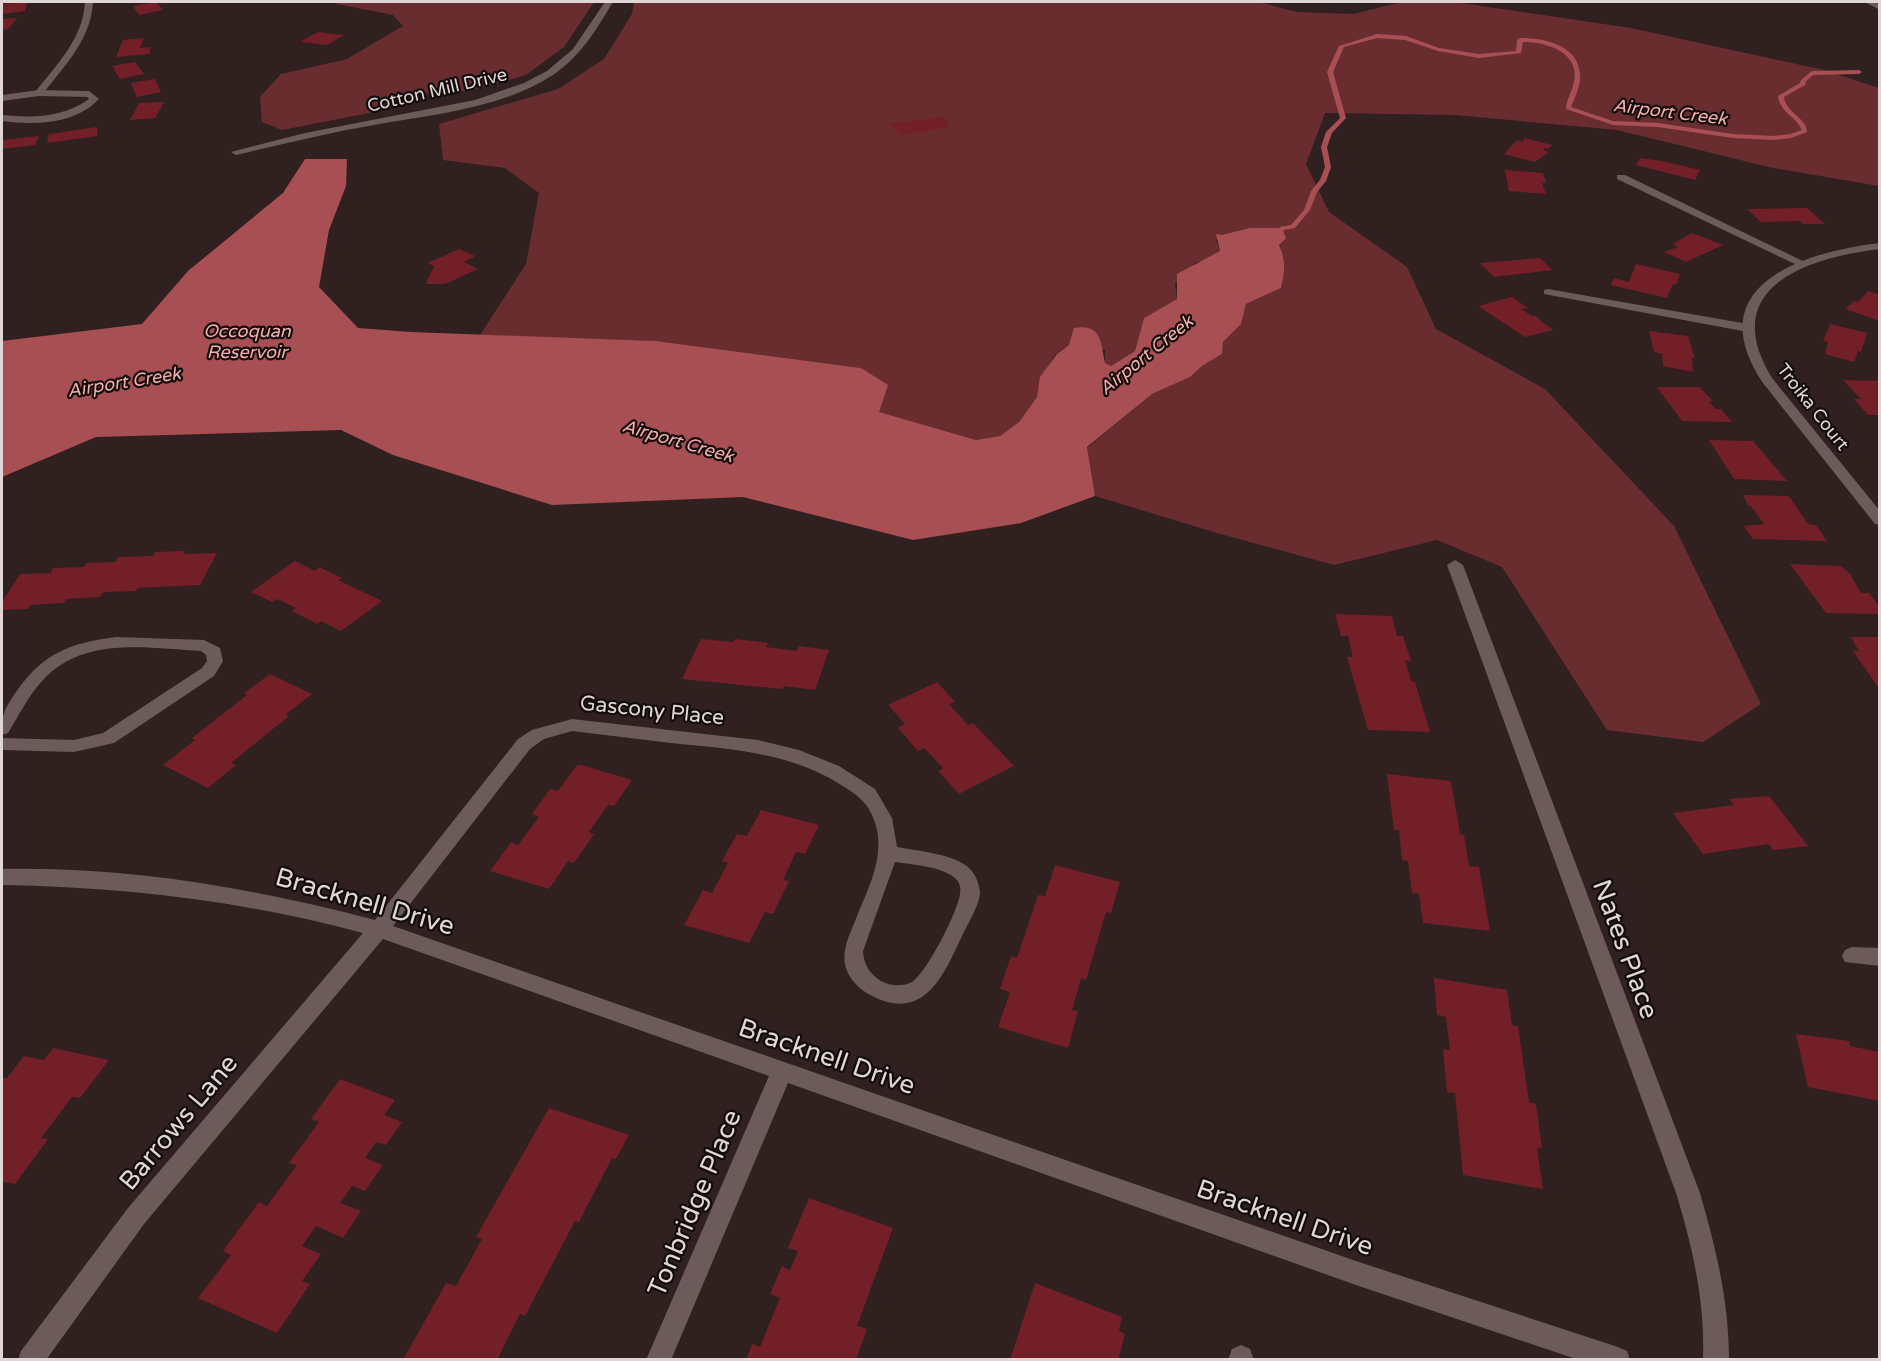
<svg xmlns="http://www.w3.org/2000/svg" width="1881" height="1361" font-family="'Varela Round',sans-serif">
<style>
.green{fill:#692d30}
.water{fill:#a84f54}
.lines{fill:none;stroke-linecap:round;stroke-linejoin:round}
.stream{fill:#a84f54;fill-rule:evenodd}
.building{fill:#731f28}
.service{fill:#6d5a5a;fill-rule:evenodd}
.minor{fill:#6d5a5a;fill-rule:evenodd}
.tertiary{fill:#6d5a5a;fill-rule:evenodd}
.labels{text-anchor:middle;stroke-width:4.5;stroke-linejoin:round;paint-order:stroke}
.far-street-label{font-size:18px;fill:#e1d6d6;stroke:#130c0c}
.far-water-label{font-size:18px;font-style:italic;fill:#f9aeae;stroke:#130c0c}
.street-label{font-size:21px;fill:#e1d6d6;stroke:#130c0c}
.near-street-label{font-size:26px;fill:#e1d6d6;stroke:#130c0c}
</style>
<rect width="100%" height="100%" fill="#302020"/>
<g class="green">
<polygon points="337,2 594,2 564,47 526,75 470,91 413,94 383,101 374,112 282,130 262,122 260,97 281,74 347,59 403,26 393,15 337,4"/>
<path d="M 634,2 L 1259,2 L 1297,12 L 1354,14 L 1401,2 L 1454,2 L 1631,28 L 1824,70 L 1879,88 L 1879,186 L 1773,168 L 1617,130 L 1455,115 L 1325,113 L 1306,164 L 1329,212 L 1407,267 L 1436,329 L 1545,389 L 1674,526 L 1761,704 L 1703,742 L 1607,730 L 1502,567 L 1437,540 L 1334,565 L 1217,533 L 1095,496 L 1087,448 L 1152,394 L 1190,377 L 1202,366 L 1222,354 L 1223,342 L 1241,324 L 1246,304 L 1281,288 C 1285,272 1286,260 1279,244 C 1260,239 1232,225 1216,240 L 1220,251 L 1209,259 L 1195,263 L 1175,284 L 1177,299 L 1144,318 L 1135,351 L 1111,366 L 1105,363 L 1105,350 L 1069,345 L 1056,354 L 1041,377 L 1037,397 L 1019,422 L 1000,436 L 976,440 L 878,412 L 861,368 L 656,341 L 480,335 L 526,264 L 539,193 L 505,168 L 443,160 L 439,124 L 558,89 L 604,59 L 632,14 Z"/>
</g>
<path class="water" d="M 305,159 L 347,159 L 346,186 L 329,230 L 319,287 L 358,328 L 411,332 L 656,341 L 861,368 L 888,385 L 879,412 L 976,440 L 1000,436 L 1019,422 L 1037,397 L 1040,377 L 1057,354 L 1069,345 L 1074,328 C 1102,323 1101,344 1105,363 L 1111,366 L 1135,351 L 1144,318 L 1177,299 L 1177,274 L 1220,251 L 1216,234 L 1222,235 L 1250,228 L 1282,228 L 1286,238 L 1279,245 C 1286,260 1285,272 1281,288 L 1246,304 L 1241,324 L 1223,342 L 1222,354 L 1202,366 L 1190,377 L 1152,394 L 1087,447 L 1095,496 L 1021,523 L 913,540 L 743,497 L 552,505 L 393,455 L 341,430 L 96,437 L 2,477 L 2,341 L 142,324 L 188,271 L 283,193 Z"/>
<g class="lines">
<path class="stream" d="M 1377,34 L 1406,36 L 1439,48 L 1479,54 L 1516,51 L 1517,40 L 1520,38 C 1544,38 1579,45 1580,75 C 1581,86 1575,97 1571,107 L 1613,121 L 1658,123 L 1733,134 L 1774,136 L 1790,134 L 1802,130 C 1796,116 1780,113 1778,96 L 1800,83 L 1801,80 L 1812,71 L 1859,70 L 1862,72 L 1859,74 L 1813,75 L 1806,81 L 1805,85 L 1784,97 C 1786,113 1806,117 1807,132 L 1791,138 L 1774,140 L 1733,138 L 1658,127 L 1613,125 L 1566,109 C 1566,101 1572,91 1574,82 C 1580,52 1547,42 1523,42 L 1521,53 L 1479,58 L 1438,51 L 1405,40 L 1377,38 L 1344,47 L 1333,72 L 1346,118 L 1332,133 L 1327,147 L 1331,167 L 1326,181 L 1317,192 L 1310,210 L 1295,228 L 1284,230 L 1276,239 L 1272,239 L 1271,238 L 1280,227 L 1291,225 L 1304,210 L 1311,191 L 1320,180 L 1325,167 L 1321,147 L 1326,132 L 1340,118 L 1327,72 L 1339,46 Z"/>
</g>
<g class="building">
<polygon points="27,2 25,11 2,14 2,4"/>
<polygon points="156,2 163,10 139,15 133,6"/>
<polygon points="17,18 8,29 2,30 2,19"/>
<polygon points="318,32 344,35 327,45 300,42"/>
<polygon points="144,38 140,48 151,47 149,54 116,57 123,40"/>
<polygon points="135,62 144,74 120,79 112,66"/>
<polygon points="155,79 161,92 137,97 131,83"/>
<polygon points="164,102 155,118 130,120 139,103"/>
<polygon points="943,117 949,127 901,135 889,124"/>
<polygon points="97,127 97,136 47,143 49,134"/>
<polygon points="39,136 35,145 2,149 2,140"/>
<polygon points="1525,138 1552,145 1548,149 1545,148 1543,150 1549,152 1535,162 1504,154 1517,140 1522,142"/>
<polygon points="1640,158 1662,161 1700,170 1695,180 1636,165"/>
<polygon points="1505,170 1543,173 1546,183 1542,183 1546,194 1509,191"/>
<polygon points="1807,208 1825,224 1803,224 1800,221 1761,222 1747,209"/>
<polygon points="1692,233 1723,245 1686,262 1664,252 1678,247 1673,244"/>
<polygon points="459,249 475,256 464,262 478,269 445,284 426,284 434,266 428,263"/>
<polygon points="1540,258 1552,270 1494,277 1480,263"/>
<polygon points="1636,264 1680,274 1676,285 1673,284 1667,298 1611,285 1614,278 1629,282"/>
<polygon points="1868,291 1880,295 1880,321 1845,309 1854,301 1858,302"/>
<polygon points="1512,297 1528,308 1521,309 1532,316 1535,316 1553,330 1525,337 1478,306"/>
<polygon points="1830,324 1867,333 1861,352 1858,351 1854,362 1825,354 1828,342 1823,341"/>
<polygon points="1649,331 1688,336 1695,358 1692,358 1693,372 1663,366 1662,354 1654,352"/>
<polygon points="1843,380 1880,381 1880,415 1868,415 1854,399 1861,399"/>
<polygon points="1657,387 1699,387 1713,401 1709,401 1715,409 1721,409 1732,422 1682,421"/>
<polygon points="1709,440 1753,441 1787,481 1734,479"/>
<polygon points="1743,495 1789,496 1808,524 1816,525 1827,541 1753,539 1744,526 1764,524 1751,506 1748,505"/>
<polygon points="185,551 183,554 217,553 200,585 138,588 136,591 104,592 100,597 66,599 64,603 31,605 27,609 2,610 2,602 20,574 51,573 53,568 84,567 87,563 116,562 118,557 153,556 155,552"/>
<polygon points="295,561 315,571 319,567 342,578 338,580 382,601 341,631 321,621 317,624 292,611 296,608 277,599 272,602 251,592"/>
<polygon points="1790,564 1841,566 1850,574 1861,593 1869,593 1880,608 1880,614 1826,613"/>
<polygon points="1335,614 1392,616 1397,636 1403,636 1411,661 1405,660 1411,681 1415,682 1430,732 1368,730 1347,657 1353,657 1348,636 1341,636"/>
<polygon points="1851,637 1880,637 1880,690 1853,651 1859,651"/>
<polygon points="701,639 733,642 735,639 768,643 766,647 797,651 799,646 829,650 815,690 784,686 782,689 682,679"/>
<polygon points="270,674 312,694 286,714 289,716 231,763 236,765 208,788 163,765 195,740 192,738 247,695 244,693"/>
<polygon points="937,682 955,702 949,704 968,725 973,723 1014,766 959,794 938,771 943,768 924,748 918,751 898,728 905,724 888,705"/>
<polygon points="578,764 632,780 614,806 608,805 589,832 594,834 574,863 568,861 549,889 490,871 511,842 518,845 539,817 532,814 550,789 558,791"/>
<polygon points="1387,774 1451,781 1460,834 1464,835 1469,866 1479,867 1490,931 1423,923 1419,894 1412,893 1408,861 1402,860 1399,830 1394,830"/>
<polygon points="1769,796 1808,846 1773,850 1769,844 1703,854 1673,813 1734,805 1729,799"/>
<polygon points="761,810 819,825 805,854 796,852 783,880 789,881 773,914 765,912 749,943 684,925 703,890 712,893 728,863 722,861 737,834 747,836"/>
<polygon points="1055,865 1120,882 1111,913 1106,912 1086,980 1081,978 1072,1010 1078,1011 1068,1048 998,1027 1010,992 1000,989 1011,956 1017,958 1038,895 1045,896"/>
<polygon points="1434,978 1507,990 1512,1025 1518,1026 1529,1102 1536,1104 1542,1148 1537,1148 1543,1189 1463,1175 1455,1093 1447,1092 1443,1049 1450,1050 1446,1017 1437,1015"/>
<polygon points="1796,1034 1849,1041 1850,1046 1880,1052 1880,1101 1808,1087"/>
<polygon points="53,1048 109,1060 80,1098 72,1097 41,1138 48,1139 15,1184 4,1182 2,1185 2,1078 7,1078 24,1056 44,1060"/>
<polygon points="340,1079 395,1100 384,1115 402,1122 386,1145 376,1142 365,1158 383,1165 365,1191 352,1186 340,1203 361,1211 343,1238 316,1226 302,1246 321,1254 302,1281 310,1284 277,1333 198,1298 231,1255 223,1251 259,1202 267,1206 297,1165 289,1163 319,1122 311,1119"/>
<polygon points="549,1108 629,1135 616,1159 612,1158 579,1222 575,1221 525,1316 520,1314 497,1360 403,1360 446,1283 456,1286 482,1239 476,1237"/>
<polygon points="809,1198 893,1228 857,1326 867,1329 856,1360 746,1360 752,1344 760,1347 780,1298 770,1294 782,1266 790,1270 798,1251 788,1248"/>
<polygon points="1035,1283 1122,1317 1119,1331 1125,1334 1118,1360 1010,1360"/>
</g>
<g class="lines">
<g class="service">
<path d="M 39,90 L 89,91 L 99,99 C 74,125 35,125 2,121 L 2,115 C 33,118 62,118 89,99 L 87,97 L 39,96 L 2,101 L 2,95 Z"/>
<polygon points="1617,175 1625,175 1809,264 1803,267 1799,266 1617,179"/>
<polygon points="1548,289 1748,324 1754,328 1748,332 1544,294 1544,290"/>
<polygon points="1852,947 1880,948 1880,966 1845,962 1842,956 1845,950"/>
<polygon points="1241,1345 1250,1349 1254,1360 1228,1360 1232,1349"/>
</g>
<g class="minor">
<path d="M 85,2 L 93,2 C 91,40 64,66 42,95 L 36,95 L 36,91 C 57,64 83,39 85,2 Z"/>
<path d="M 605,2 L 613,2 C 596,30 581,56 553,75 C 500,109 434,114 374,125 C 328,133 282,144 236,155 L 231,152 L 305,133 L 475,100 L 524,83 L 547,71 L 573,49 Z"/>
<path d="M 1880,243 L 1880,249 C 1805,258 1717,288 1772,378 L 1880,511 L 1880,525 L 1875,524 L 1763,383 C 1698,286 1802,252 1880,243 Z"/>
<path d="M 1455,560 L 1463,565 L 1700,1193 C 1716,1248 1729,1302 1729,1360 L 1703,1360 C 1705,1302 1693,1248 1676,1193 L 1447,565 Z"/>
<path d="M 116,637 L 204,640 L 220,648 L 223,661 L 214,676 L 114,743 L 74,752 L 2,750 L 2,738 L 74,740 L 103,733 L 202,668 L 207,661 L 206,655 L 201,651 C 148,648 83,636 43,680 C 29,695 19,715 8,733 L 2,735 C 2,713 4,710 16,692 C 43,653 70,643 116,637 Z"/>
<path d="M 572,719 L 758,740 L 799,750 L 839,766 L 875,789 L 892,818 L 897,847 C 917,851 956,854 970,869 C 976,875 980,886 980,894 C 978,908 968,923 962,936 C 947,967 929,1016 884,1001 C 873,997 862,992 854,982 C 834,958 850,936 859,911 C 871,883 886,851 874,820 C 868,802 856,794 841,785 C 790,752 730,749 671,743 C 638,739 605,735 572,731 L 544,739 L 530,749 L 393,926 L 1356,1261 L 1618,1347 L 1627,1351 L 1630,1360 L 1579,1360 L 1356,1285 L 788,1083 L 671,1360 L 646,1360 L 769,1076 L 383,939 L 144,1224 L 46,1360 L 18,1360 L 21,1351 L 128,1208 L 363,933 C 244,901 125,887 2,885 L 2,869 C 128,866 253,888 375,920 L 518,739 L 532,730 ZM 895,862 C 913,865 944,866 957,880 C 960,884 961,889 960,893 C 959,910 926,974 912,982 C 903,987 890,986 881,981 C 869,973 864,965 863,951 Z"/>
</g>
<polygon class="tertiary" points="1865,2 1874,2 1880,5 1880,10"/>
</g>
<g class="labels">
<g class="far-street-label">
<text transform="translate(437 90) rotate(-13)" y="6">Cotton Mill Drive</text>
<text transform="translate(1813 407) rotate(52)" y="6">Troika Court</text>
</g>
<g class="far-water-label">
<text transform="translate(1670 112) rotate(7)" y="6">Airport Creek</text>
<text x="247" y="337">Occoquan<tspan x="247" dy="21">Reservoir</tspan></text>
<text transform="translate(1146 355) rotate(-39)" y="6">Airport Creek</text>
<text transform="translate(124 382) rotate(-9)" y="6">Airport Creek</text>
<text transform="translate(678 441) rotate(16)" y="6">Airport Creek</text>
</g>
<g class="street-label">
<text transform="translate(652 710) rotate(6)" y="7">Gascony Place</text>
</g>
<g class="near-street-label">
<text transform="translate(365 901) rotate(16)" y="9">Bracknell Drive</text>
<text transform="translate(1626 949) rotate(70)" y="9">Nates Place</text>
<text transform="translate(827 1056) rotate(19)" y="9">Bracknell Drive</text>
<text transform="translate(178 1122) rotate(-50)" y="9">Barrows Lane</text>
<text transform="translate(694 1203) rotate(-67)" y="9">Tonbridge Place</text>
<text transform="translate(1285 1217) rotate(19)" y="9">Bracknell Drive</text>
</g>
</g>
<rect width="1881" height="1361" fill="none" stroke="#e1d6d6" stroke-width="6"/>
</svg>
